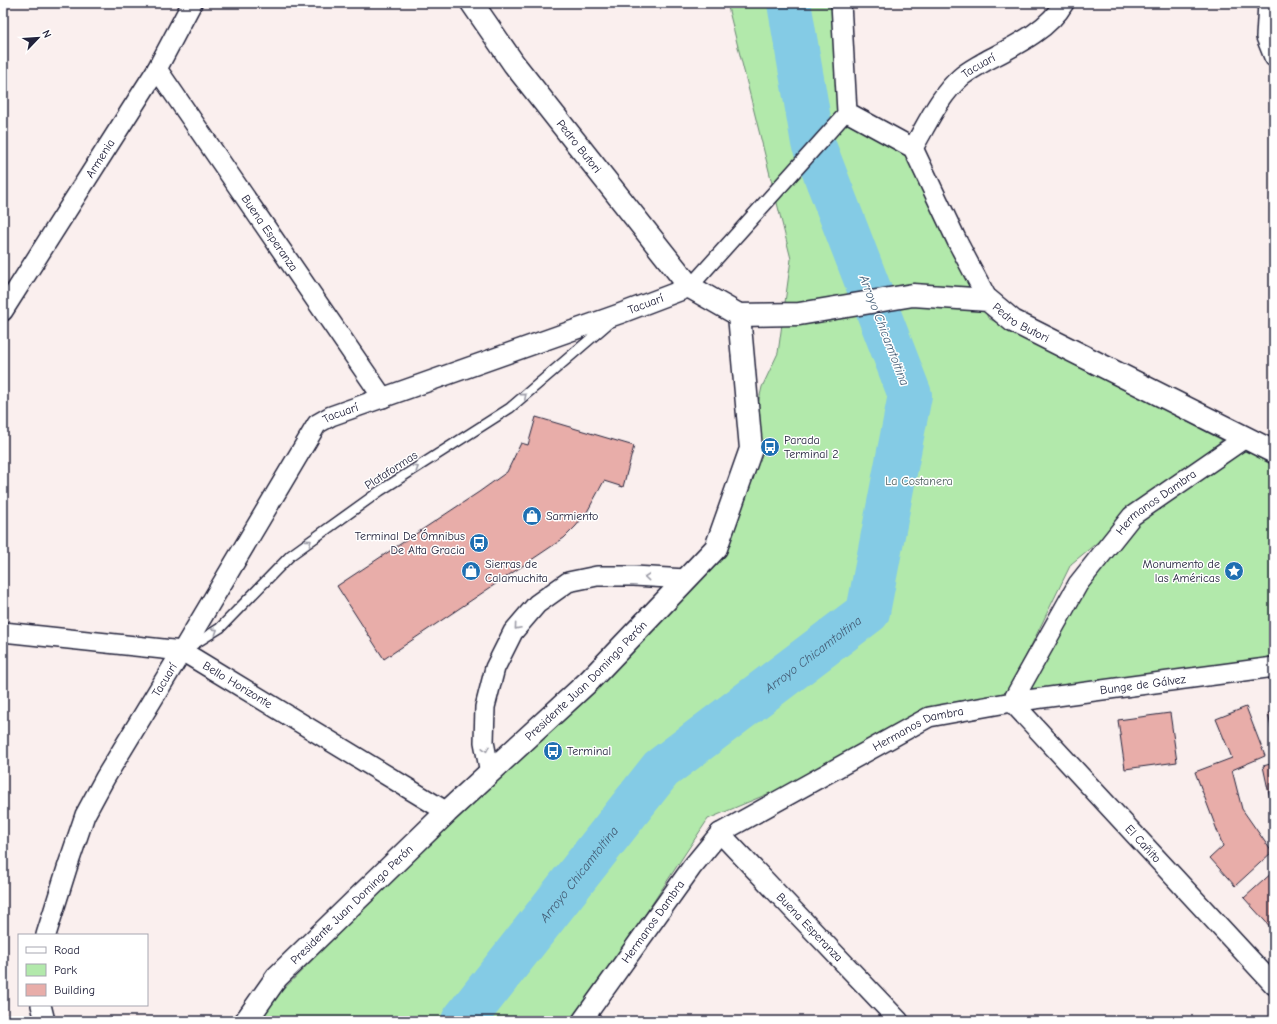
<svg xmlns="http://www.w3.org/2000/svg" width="1277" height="1024" font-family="'Comic Neue',sans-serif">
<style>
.green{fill:#b2e9ab;stroke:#6a8673}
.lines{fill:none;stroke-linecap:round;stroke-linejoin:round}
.river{stroke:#84cbe5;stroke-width:44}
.building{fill:#e8ada9;stroke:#22223b}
.service-casing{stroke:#22223b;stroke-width:12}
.pedestrian-casing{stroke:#22223b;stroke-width:17}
.minor-casing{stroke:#22223b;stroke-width:22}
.tertiary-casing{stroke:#22223b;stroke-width:25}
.service{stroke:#fff;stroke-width:9}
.pedestrian{stroke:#fff;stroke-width:14}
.minor{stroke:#fff;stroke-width:19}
.tertiary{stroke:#fff;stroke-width:22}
.oneway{stroke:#9c9ca7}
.labels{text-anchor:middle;stroke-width:3;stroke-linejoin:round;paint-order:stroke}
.street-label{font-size:12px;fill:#22223b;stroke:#fff}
.poi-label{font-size:12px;fill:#22223b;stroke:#fff;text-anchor:start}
.park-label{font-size:12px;fill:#4d5e5d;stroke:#fff}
.water-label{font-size:13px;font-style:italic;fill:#445d76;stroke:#fff}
</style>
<rect width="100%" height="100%" fill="#faefee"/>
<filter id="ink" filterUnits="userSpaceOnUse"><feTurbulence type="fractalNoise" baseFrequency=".025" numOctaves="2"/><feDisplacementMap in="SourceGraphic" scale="8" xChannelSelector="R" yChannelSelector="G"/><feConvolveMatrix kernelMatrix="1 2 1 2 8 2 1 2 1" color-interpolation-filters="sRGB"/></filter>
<g filter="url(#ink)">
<g class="green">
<polygon points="727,3 843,3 847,112 910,149 958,243 988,318 1222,440 1071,564 1008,693 708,819 575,1021 252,1021 609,660 727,538 762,387 778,353 791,259"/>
<polygon points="1245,438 1274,452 1274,667 1012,702 1132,516"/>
</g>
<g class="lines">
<path class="river" id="s1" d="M 463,1021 L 661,769 L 868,612 L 910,395 L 813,143 L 789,3"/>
</g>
<g class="building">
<polygon points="536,417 634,446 623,487 604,481 587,512 576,526 564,538 384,659 337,586 479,492 507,472 521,443 528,445"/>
<polygon points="1246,707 1265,756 1232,770 1242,809 1272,852 1235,886 1210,858 1223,846 1195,772 1232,758 1216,719"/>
<polygon points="1274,712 1274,742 1268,713"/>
<polygon points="1170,713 1177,762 1125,769 1118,720"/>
<polygon points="1274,763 1274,812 1273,813 1263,766"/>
<polygon points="1274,871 1274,931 1244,898"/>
</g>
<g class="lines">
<defs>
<polyline id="service" points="188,648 220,628 291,555 380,491 510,408 609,323"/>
<polyline id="pedestrian" points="690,287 847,112"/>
<g id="minor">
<polyline points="841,3 847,112 913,148 958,243 988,300"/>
<polyline points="1268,3 1266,37 1274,57"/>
<path id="s2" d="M 157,69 L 383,398"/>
<path id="s3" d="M 913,148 C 927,124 940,95 961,77 C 968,71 976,67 984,62 C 1012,47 1048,31 1064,3"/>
<path id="s4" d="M 3,311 L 157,69 L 192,3"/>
<path id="s5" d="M 3,632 L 182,651 L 447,812"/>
<path id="s6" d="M 1012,702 L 1274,985"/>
<path id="s7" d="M 1012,702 L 1274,667"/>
<polyline points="490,773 484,742 485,707 495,668 513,632 537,604 568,582 597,576 634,576 686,579"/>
<path id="s8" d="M 720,833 L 899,1021"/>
<path id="s9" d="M 46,935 L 67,868 L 85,815 L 105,778 L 182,651 L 317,424 L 331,416 L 619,314 L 690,287"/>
<polyline points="41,1005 45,1021"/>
<path id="s10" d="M 582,1021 L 692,867 L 720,833 L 929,717 L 1012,702 L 1078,584 L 1132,516 L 1245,438"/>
</g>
<g id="tertiary">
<path id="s11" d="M 472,3 L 514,64 L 690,287 L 739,315"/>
<path id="s12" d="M 739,315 L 799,314 L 913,295 L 988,300 L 1013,321 L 1274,452"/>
<path id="s13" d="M 246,1021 L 277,977 L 447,812 L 589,681 L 716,548 L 751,449 L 739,315"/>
</g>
</defs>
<use href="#service" class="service-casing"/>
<use href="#pedestrian" class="pedestrian-casing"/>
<use href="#minor" class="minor-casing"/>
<use href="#tertiary" class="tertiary-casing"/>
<use href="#service" class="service"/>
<use href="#pedestrian" class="pedestrian"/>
<use href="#minor" class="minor"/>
<use href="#tertiary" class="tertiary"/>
</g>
<defs><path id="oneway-chevron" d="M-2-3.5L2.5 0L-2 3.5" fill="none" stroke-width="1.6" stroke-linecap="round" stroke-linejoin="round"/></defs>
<g class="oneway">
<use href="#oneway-chevron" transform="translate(524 396) rotate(-40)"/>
<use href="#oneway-chevron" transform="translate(416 468) rotate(-32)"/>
<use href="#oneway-chevron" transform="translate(309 542) rotate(-36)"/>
<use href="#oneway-chevron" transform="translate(647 577) rotate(-175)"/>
<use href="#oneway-chevron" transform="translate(517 627) rotate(131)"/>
<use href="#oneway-chevron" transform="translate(215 631) rotate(-33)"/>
<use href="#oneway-chevron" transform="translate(486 749) rotate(78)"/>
</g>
</g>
<defs>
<symbol id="bus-disc" viewBox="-11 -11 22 22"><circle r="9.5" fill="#1f6fb2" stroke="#fff"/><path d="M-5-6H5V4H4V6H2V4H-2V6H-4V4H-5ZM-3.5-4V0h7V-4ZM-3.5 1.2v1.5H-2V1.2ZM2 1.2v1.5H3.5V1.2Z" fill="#fff"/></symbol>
<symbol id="shop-disc" viewBox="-11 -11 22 22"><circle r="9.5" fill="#1f6fb2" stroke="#fff"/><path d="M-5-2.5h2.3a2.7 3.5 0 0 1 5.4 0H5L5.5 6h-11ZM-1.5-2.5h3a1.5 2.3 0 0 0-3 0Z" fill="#fff"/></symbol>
<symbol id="sight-disc" viewBox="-11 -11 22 22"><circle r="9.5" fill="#1f6fb2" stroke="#fff"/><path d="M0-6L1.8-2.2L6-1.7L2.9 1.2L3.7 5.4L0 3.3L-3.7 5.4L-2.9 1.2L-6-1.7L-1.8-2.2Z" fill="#fff"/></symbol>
</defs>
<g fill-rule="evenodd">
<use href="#bus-disc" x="759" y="436" width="22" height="22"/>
<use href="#shop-disc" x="521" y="505" width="22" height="22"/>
<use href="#bus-disc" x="468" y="532" width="22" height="22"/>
<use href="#shop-disc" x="460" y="560" width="22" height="22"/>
<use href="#sight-disc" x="1223" y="560" width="22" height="22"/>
<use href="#bus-disc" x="542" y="740" width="22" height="22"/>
</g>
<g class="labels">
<g class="street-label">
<text dy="4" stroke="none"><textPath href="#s3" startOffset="107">Tacuarí</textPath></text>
<text dy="4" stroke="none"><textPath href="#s11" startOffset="179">Pedro Butori</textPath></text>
<text dy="4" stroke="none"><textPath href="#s4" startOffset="181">Armenia</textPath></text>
<text dy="4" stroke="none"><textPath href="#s2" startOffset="199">Buena Esperanza</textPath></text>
<text dy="4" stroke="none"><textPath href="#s9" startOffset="931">Tacuarí</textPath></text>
<text dy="4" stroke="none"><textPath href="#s12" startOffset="291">Pedro Butori</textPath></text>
<text dy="4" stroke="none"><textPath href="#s9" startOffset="607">Tacuarí</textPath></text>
<text transform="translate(391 470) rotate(-33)" y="4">Plataformas</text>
<text dy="4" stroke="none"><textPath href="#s10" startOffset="806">Hermanos Dambra</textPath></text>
<text dy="4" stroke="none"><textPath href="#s9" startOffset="283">Tacuarí</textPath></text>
<text dy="4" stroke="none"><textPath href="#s13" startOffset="482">Presidente Juan Domingo Perón</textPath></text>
<text dy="4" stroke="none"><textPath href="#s5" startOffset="245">Bello Horizonte</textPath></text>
<text dy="4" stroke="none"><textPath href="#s7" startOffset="132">Bunge de Gálvez</textPath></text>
<text dy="4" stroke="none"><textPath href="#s10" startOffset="458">Hermanos Dambra</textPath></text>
<text dy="4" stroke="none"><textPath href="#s6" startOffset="193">El Cañito</textPath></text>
<text dy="4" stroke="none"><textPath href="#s13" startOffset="158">Presidente Juan Domingo Perón</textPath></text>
<text dy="4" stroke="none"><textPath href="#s10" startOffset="122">Hermanos Dambra</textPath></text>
<text dy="4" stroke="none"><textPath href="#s8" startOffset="130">Buena Esperanza</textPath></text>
</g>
<g class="poi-label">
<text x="784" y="444">Parada<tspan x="784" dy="14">Terminal 2</tspan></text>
<text x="546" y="520">Sarmiento</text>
<text x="465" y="540" text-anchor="end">Terminal De Ómnibus<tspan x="465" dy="14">De Alta Gracia</tspan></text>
<text x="485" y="568">Sierras de<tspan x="485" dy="14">Calamuchita</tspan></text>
<text x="1220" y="568" text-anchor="end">Monumento de<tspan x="1220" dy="14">las Américas</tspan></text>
<text x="567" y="755">Terminal</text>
</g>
<g class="park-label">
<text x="919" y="485">La Costanera</text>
</g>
<g class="water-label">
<text transform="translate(885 330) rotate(69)" y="5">Arroyo Chicamtoltina</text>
<text dy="5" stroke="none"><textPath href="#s1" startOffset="511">Arroyo Chicamtoltina</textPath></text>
<text dy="5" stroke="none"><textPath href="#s1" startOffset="187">Arroyo Chicamtoltina</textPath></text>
</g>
</g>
<rect width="1277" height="1024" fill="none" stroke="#fff" stroke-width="16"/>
<rect x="8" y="8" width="1261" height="1008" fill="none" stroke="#22223b" stroke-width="1.5" filter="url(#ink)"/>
<rect x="18" y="934" width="130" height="72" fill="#ffffff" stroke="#a7a7b1"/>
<rect x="26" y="947" width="20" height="6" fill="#ffffff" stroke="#a7a7b1"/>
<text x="54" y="954" font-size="12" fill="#22223b">Road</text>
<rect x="26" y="964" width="20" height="12" fill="#b2e9ab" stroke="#a7a7b1"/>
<text x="54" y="974" font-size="12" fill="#22223b">Park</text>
<rect x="26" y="984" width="20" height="12" fill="#e8ada9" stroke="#a7a7b1"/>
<text x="54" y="994" font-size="12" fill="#22223b">Building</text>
<g transform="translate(38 38) rotate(65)" stroke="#ffffff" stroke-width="3" paint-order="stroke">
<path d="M0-3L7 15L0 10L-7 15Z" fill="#22223b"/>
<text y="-6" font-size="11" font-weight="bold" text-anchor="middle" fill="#22223b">N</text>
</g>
</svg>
